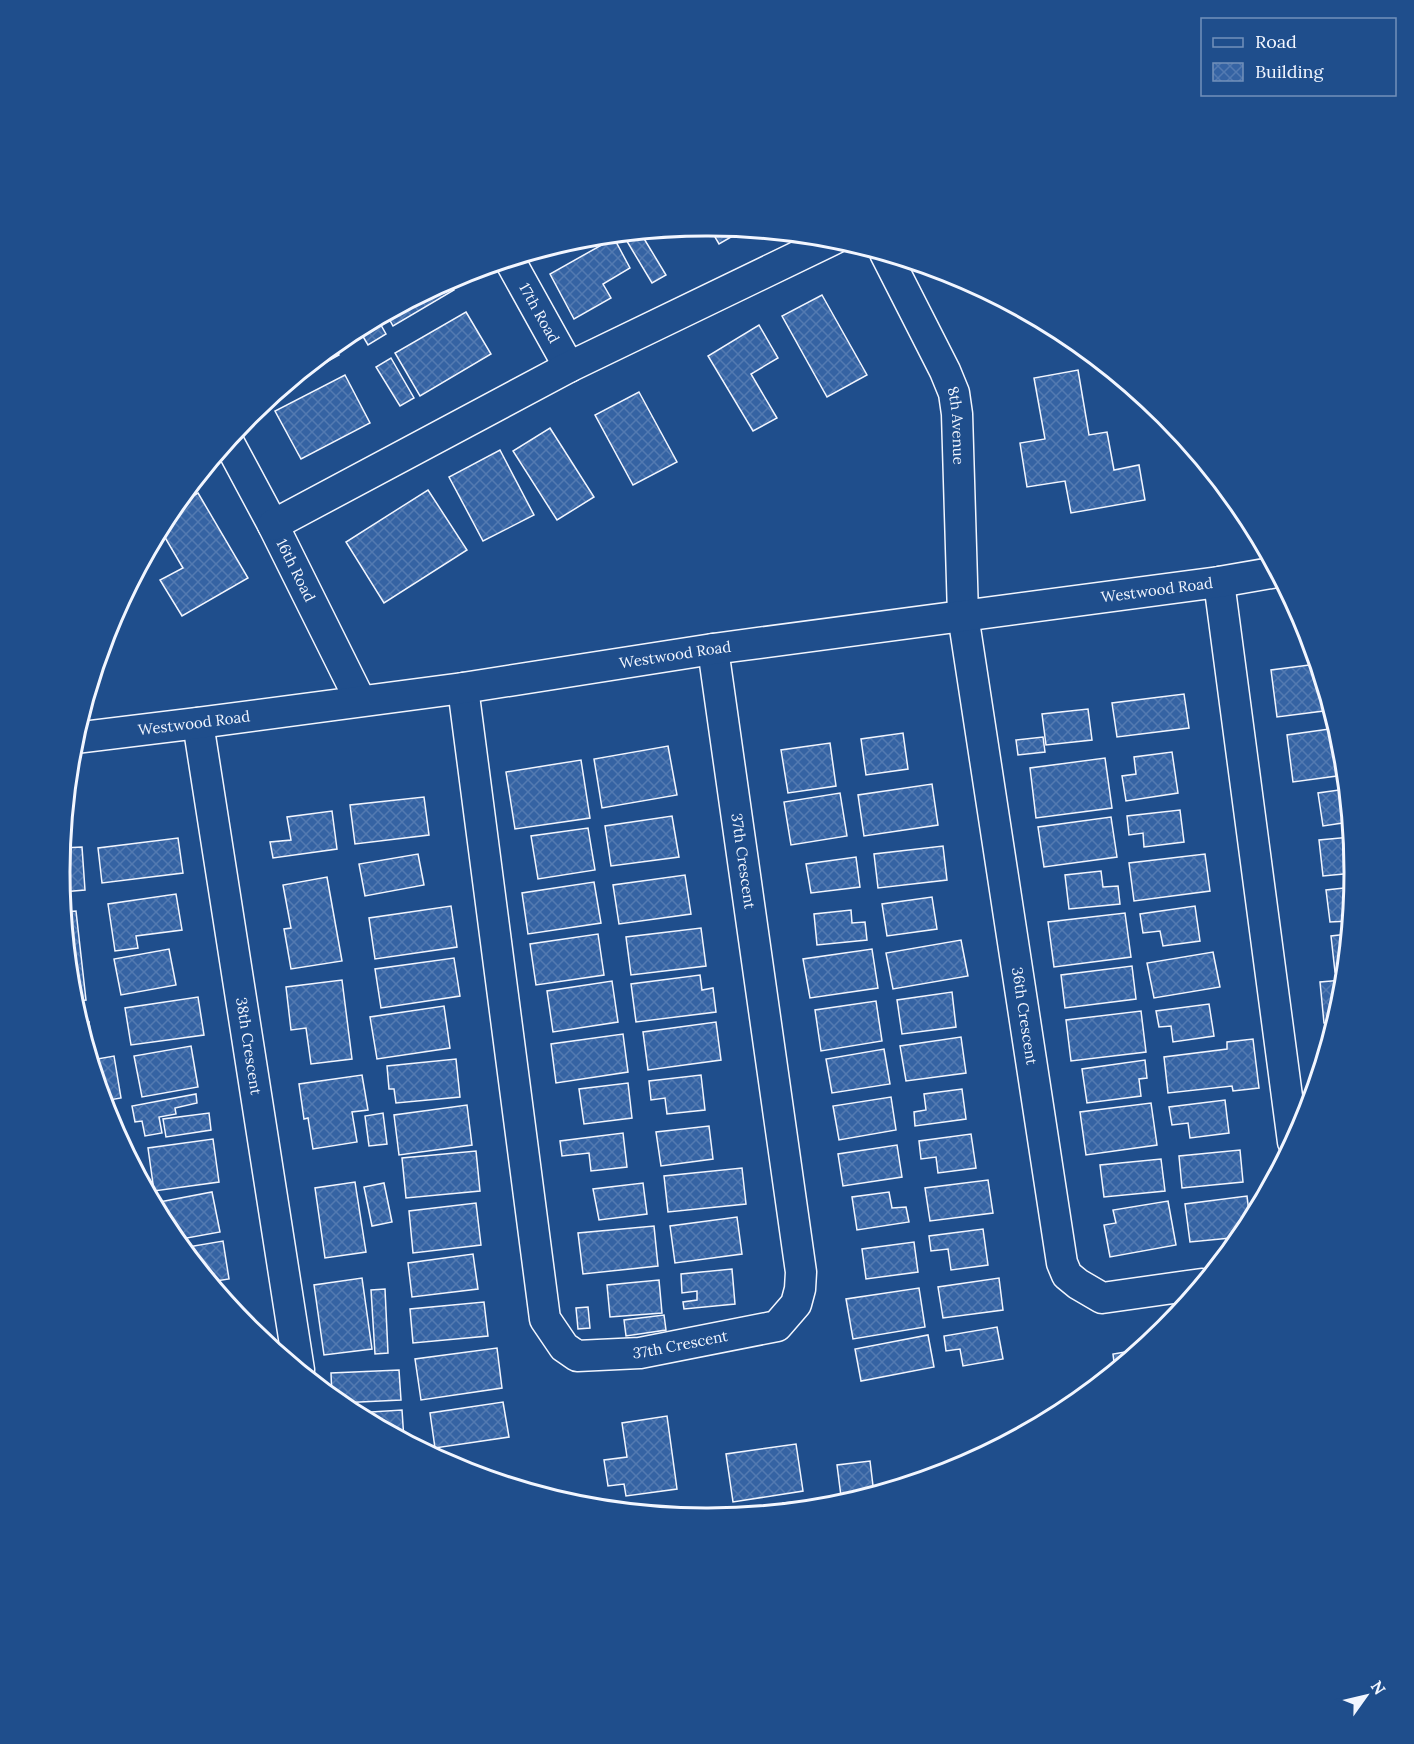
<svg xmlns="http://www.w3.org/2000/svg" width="1414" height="1744" font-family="Lora,serif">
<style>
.building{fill:url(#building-cross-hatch);stroke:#f2f6ff;stroke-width:1.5}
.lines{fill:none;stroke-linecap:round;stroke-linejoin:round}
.street-casing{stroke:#f2f6ff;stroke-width:33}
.street{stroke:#1f4e8c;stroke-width:30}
.labels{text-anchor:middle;stroke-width:4.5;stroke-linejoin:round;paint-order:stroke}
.street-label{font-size:15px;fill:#f2f6ff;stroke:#1f4e8c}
.rim{fill:none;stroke:#f2f6ff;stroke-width:3}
</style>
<defs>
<pattern id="building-cross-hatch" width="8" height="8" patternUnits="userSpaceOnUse" patternTransform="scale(1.5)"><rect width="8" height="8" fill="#3563a3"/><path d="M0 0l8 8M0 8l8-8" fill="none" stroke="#537ab1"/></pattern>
</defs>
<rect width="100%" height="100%" fill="#1f4e8c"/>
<g class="building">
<polygon points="708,225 745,229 719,244"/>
<polygon points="640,232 666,275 652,283 622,233"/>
<polygon points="614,238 630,268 603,284 611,298 574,319 550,274"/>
<polygon points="449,280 454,290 393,326 386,313"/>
<polygon points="822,295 867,375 827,397 782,316"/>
<polygon points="466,312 491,354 420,396 395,353"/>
<polygon points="377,318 386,334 368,345 358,328"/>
<polygon points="759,325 778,358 751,374 777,418 753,431 708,356"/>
<polygon points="334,345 339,355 323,364 320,357"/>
<polygon points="391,358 414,398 400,406 376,367"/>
<polygon points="1078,370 1089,435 1107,432 1114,470 1139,465 1145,500 1071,513 1065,481 1027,487 1020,443 1045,439 1034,378"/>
<polygon points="345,375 370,423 301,459 275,411"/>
<polygon points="639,392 677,462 633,485 595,415"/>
<polygon points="550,428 594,497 557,520 513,451"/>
<polygon points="500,450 534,515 483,541 449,477"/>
<polygon points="428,490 467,550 384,603 346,542"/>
<polygon points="198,493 248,578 182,616 160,580 183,568 160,529 174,507"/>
<polygon points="1317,664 1331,710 1277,717 1271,670"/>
<polygon points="1184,694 1189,728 1117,737 1112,703"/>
<polygon points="1088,709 1092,740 1046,745 1042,714"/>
<polygon points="1336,728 1342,746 1344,775 1293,782 1287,735"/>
<polygon points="903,733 908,769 866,775 861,739"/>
<polygon points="1043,737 1045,752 1018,755 1016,740"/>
<polygon points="830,743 836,786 788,793 781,750"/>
<polygon points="668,746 677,795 602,808 594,759"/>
<polygon points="1172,752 1178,793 1126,801 1122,776 1136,774 1134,757"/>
<polygon points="1105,758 1112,808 1036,818 1030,768"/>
<polygon points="581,760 590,818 515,829 506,772"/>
<polygon points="932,784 938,825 864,836 858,795"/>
<polygon points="1346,789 1349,822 1323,826 1318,793"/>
<polygon points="840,793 847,836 791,845 784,802"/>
<polygon points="424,797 429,835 355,844 350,805"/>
<polygon points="1180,810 1184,842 1144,847 1143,833 1129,835 1127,816"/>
<polygon points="332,811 337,849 273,858 270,842 291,840 287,817"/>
<polygon points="672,816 679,857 611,866 605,826"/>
<polygon points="1111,817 1117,857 1044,867 1038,827"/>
<polygon points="588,828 595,870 538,879 531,836"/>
<polygon points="1351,837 1354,873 1323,876 1319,840"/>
<polygon points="178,838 183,873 102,883 98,848"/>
<polygon points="943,846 947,880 878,888 874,854"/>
<polygon points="82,847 85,890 62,892 60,872 62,848"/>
<polygon points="418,854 424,885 365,896 359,864"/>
<polygon points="1205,854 1210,891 1134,901 1129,863"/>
<polygon points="856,857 860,887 811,893 806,864"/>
<polygon points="1101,871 1103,887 1118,886 1120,904 1069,909 1065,875"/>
<polygon points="685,875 691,914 619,924 613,885"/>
<polygon points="327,877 342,961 291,969 284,929 291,928 283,885"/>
<polygon points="594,882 601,923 528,934 522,893"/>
<polygon points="1353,887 1349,921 1330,922 1326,890"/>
<polygon points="176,894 182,930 136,936 138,948 115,951 108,904"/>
<polygon points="932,897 937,929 887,936 882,904"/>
<polygon points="451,906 457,947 375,959 369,918"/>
<polygon points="1195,906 1200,941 1163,946 1160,931 1143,933 1140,914"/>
<polygon points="851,910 852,923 865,922 867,940 817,945 814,914"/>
<polygon points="76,911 86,1000 73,1001 64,912"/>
<polygon points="1125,913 1131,957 1054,967 1048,922"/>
<polygon points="701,928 706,966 631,975 626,937"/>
<polygon points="598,934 604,975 536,985 530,944"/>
<polygon points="1348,934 1344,971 1335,972 1331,936"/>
<polygon points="961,940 968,976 893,989 886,953"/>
<polygon points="169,949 176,985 121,995 114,959"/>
<polygon points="872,949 878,988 810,998 803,959"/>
<polygon points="1213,952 1220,987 1154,998 1147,963"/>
<polygon points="454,958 460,996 381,1008 375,969"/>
<polygon points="1132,966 1136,999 1065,1008 1061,975"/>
<polygon points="700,975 702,990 713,988 716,1012 636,1022 631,984"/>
<polygon points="342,980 352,1059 311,1064 306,1028 291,1030 286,987"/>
<polygon points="1343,980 1341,999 1334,1022 1324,1023 1320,982"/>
<polygon points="612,981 618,1022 553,1032 547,991"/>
<polygon points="952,992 956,1027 902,1034 897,1000"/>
<polygon points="198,997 204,1035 131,1045 125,1008"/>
<polygon points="876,1001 882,1041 821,1051 815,1010"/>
<polygon points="1209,1004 1214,1036 1173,1042 1171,1026 1159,1027 1156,1011"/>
<polygon points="444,1006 450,1048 377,1059 370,1017"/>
<polygon points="1141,1011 1146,1052 1071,1061 1066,1020"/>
<polygon points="89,1022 96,1078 80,1024"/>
<polygon points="716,1022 721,1060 648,1070 643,1032"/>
<polygon points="623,1034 628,1072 556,1083 551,1044"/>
<polygon points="961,1037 966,1073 906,1081 900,1046"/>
<polygon points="1253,1039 1259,1088 1233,1091 1232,1086 1168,1093 1164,1057 1227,1049 1227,1042"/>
<polygon points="191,1046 198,1087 142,1097 134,1056"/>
<polygon points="884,1049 890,1084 832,1093 826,1059"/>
<polygon points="1325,1054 1319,1072 1317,1055"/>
<polygon points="114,1056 121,1098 104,1101 97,1059"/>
<polygon points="456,1059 460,1097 396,1103 394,1089 389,1089 387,1066"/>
<polygon points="1145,1060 1147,1078 1139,1079 1141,1096 1087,1103 1082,1069"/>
<polygon points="362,1075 368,1110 352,1112 357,1142 313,1149 308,1118 304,1119 299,1084"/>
<polygon points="701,1075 705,1110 667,1114 665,1098 651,1100 649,1081"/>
<polygon points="628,1083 632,1118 584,1124 579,1089"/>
<polygon points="962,1089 966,1119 915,1126 914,1112 926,1110 924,1094"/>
<polygon points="196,1094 197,1103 175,1108 176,1114 159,1117 162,1133 145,1136 142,1121 135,1122 132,1106"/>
<polygon points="891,1097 896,1130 839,1140 833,1106"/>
<polygon points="1225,1100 1229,1133 1190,1138 1188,1123 1172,1125 1169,1107"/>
<polygon points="1151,1103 1157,1145 1086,1155 1080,1112"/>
<polygon points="467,1105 472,1145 399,1155 394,1115"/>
<polygon points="209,1113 211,1130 166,1137 163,1119"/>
<polygon points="383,1113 387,1144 369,1146 365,1116"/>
<polygon points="709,1126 713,1159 661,1166 656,1132"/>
<polygon points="623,1133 627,1167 591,1171 589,1153 562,1156 560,1141"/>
<polygon points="971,1134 976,1168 938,1173 936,1157 921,1159 919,1141"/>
<polygon points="213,1139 219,1182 154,1191 148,1148"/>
<polygon points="897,1145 902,1177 843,1186 838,1154"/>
<polygon points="1240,1150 1243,1182 1182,1188 1179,1156"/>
<polygon points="476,1151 480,1191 406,1198 402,1158"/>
<polygon points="1161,1159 1165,1191 1104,1197 1100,1165"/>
<polygon points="742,1168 746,1204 668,1212 664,1176"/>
<polygon points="988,1180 993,1213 930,1221 925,1188"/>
<polygon points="355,1182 366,1252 325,1258 315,1188"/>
<polygon points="384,1183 392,1222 372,1226 364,1187"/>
<polygon points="643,1183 647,1214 599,1220 593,1189"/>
<polygon points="212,1192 220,1232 176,1240 169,1231 154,1203"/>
<polygon points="889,1192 892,1208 906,1207 909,1222 857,1230 852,1197"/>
<polygon points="1247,1196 1250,1221 1241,1237 1190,1242 1185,1204"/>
<polygon points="1168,1201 1176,1245 1110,1257 1104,1225 1116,1223 1113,1210"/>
<polygon points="476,1203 481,1245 413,1253 409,1211"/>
<polygon points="737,1217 742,1254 675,1263 670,1226"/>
<polygon points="654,1226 658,1266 583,1274 578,1233"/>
<polygon points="983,1229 988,1265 951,1270 948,1249 931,1251 929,1236"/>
<polygon points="223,1241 229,1279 210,1282 182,1248"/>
<polygon points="914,1242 918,1272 866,1279 862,1249"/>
<polygon points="473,1254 478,1289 412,1297 408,1263"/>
<polygon points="732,1269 735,1304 684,1309 683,1302 697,1300 697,1291 682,1293 681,1274"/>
<polygon points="362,1278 372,1349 324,1355 314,1285"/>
<polygon points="999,1278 1003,1310 943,1318 938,1287"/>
<polygon points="659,1280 662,1313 610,1317 607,1285"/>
<polygon points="919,1288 925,1327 853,1339 846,1299"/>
<polygon points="385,1289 388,1353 375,1354 371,1290"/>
<polygon points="484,1302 488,1336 413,1343 410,1309"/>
<polygon points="588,1307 590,1328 578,1329 576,1308"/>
<polygon points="664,1315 666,1330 626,1336 624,1320"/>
<polygon points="997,1327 1003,1359 963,1366 960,1349 946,1351 944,1336"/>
<polygon points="928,1335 934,1367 861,1381 855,1349"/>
<polygon points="497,1348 502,1388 421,1400 415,1359"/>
<polygon points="1137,1350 1137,1352 1115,1370 1113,1354"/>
<polygon points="399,1370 401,1400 339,1403 332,1397 331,1373"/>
<polygon points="503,1402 509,1437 435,1448 430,1413"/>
<polygon points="402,1410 404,1440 354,1413"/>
<polygon points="667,1416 677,1489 626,1496 624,1484 608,1486 604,1460 627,1457 622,1423"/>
<polygon points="796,1444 803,1491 733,1502 726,1454"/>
<polygon points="870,1461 874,1494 842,1504 837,1465"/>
<polygon points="806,1501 807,1509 784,1511 783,1503"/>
</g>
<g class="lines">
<defs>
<g id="street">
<path id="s1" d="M 885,253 L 945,371 L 954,393 L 957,414 L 963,615 L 1062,1263 L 1067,1275 L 1078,1284 L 1102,1298 L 1202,1284"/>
<path id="s2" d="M 509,259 L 569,367"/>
<path id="s3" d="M 228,441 L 273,525 L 360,700"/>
<polyline points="273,525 569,367 836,238"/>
<polyline points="1219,582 1293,1142"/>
<path id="s4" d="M 463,688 L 545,1319 L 564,1347 L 577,1356 L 640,1353 L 777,1326 L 796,1304 L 800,1289 L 801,1272 L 713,649"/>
<path id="s5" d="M 198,723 L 299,1370"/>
<path id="s6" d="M 75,738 L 198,723 L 463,688 L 713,649 L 1219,582 L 1277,572"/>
</g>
</defs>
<use href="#street" class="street-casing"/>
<use href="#street" class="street"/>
</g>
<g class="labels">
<g class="street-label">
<text dy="5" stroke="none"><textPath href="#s2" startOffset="62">17th Road</textPath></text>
<text dy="5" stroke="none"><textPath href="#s1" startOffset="189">8th Avenue</textPath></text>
<text dy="5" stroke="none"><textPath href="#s3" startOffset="146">16th Road</textPath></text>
<text dy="5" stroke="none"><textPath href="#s6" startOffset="1092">Westwood Road</textPath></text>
<text dy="5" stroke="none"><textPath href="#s6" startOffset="606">Westwood Road</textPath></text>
<text dy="5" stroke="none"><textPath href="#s6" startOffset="120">Westwood Road</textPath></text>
<text transform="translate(743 861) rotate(82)" y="5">37th Crescent</text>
<text dy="5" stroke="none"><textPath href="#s1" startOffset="784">36th Crescent</textPath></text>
<text dy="5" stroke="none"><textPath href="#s5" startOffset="327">38th Crescent</textPath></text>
<text dy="5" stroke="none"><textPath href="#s4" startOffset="790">37th Crescent</textPath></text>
</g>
</g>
<path d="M0 0H1414V1744H0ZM706 236H708A636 636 0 0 1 1344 872V872A636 636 0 0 1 708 1508H706A636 636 0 0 1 70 872V872A636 636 0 0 1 706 236Z" fill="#1f4e8c" fill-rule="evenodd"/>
<path class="rim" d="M706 236H708A636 636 0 0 1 1344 872V872A636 636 0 0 1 708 1508H706A636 636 0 0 1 70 872V872A636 636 0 0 1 706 236Z"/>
<rect x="1201" y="18" width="195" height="78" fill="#1f4e8c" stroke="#7391ba" stroke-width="1.5"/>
<rect x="1213" y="38" width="30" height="9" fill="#1f4e8c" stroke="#7391ba" stroke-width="1.5"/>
<text x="1255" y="48" font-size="18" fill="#f2f6ff">Road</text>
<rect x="1213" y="63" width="30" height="18" fill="url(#building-cross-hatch)" stroke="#7391ba" stroke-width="1.5"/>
<text x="1255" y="78" font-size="18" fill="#f2f6ff">Building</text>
<g transform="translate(1366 1696) rotate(56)" stroke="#1f4e8c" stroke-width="4.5" paint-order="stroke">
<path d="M0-4.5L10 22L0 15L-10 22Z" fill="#f2f6ff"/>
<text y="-9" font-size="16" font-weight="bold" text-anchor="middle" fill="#f2f6ff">N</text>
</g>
</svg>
